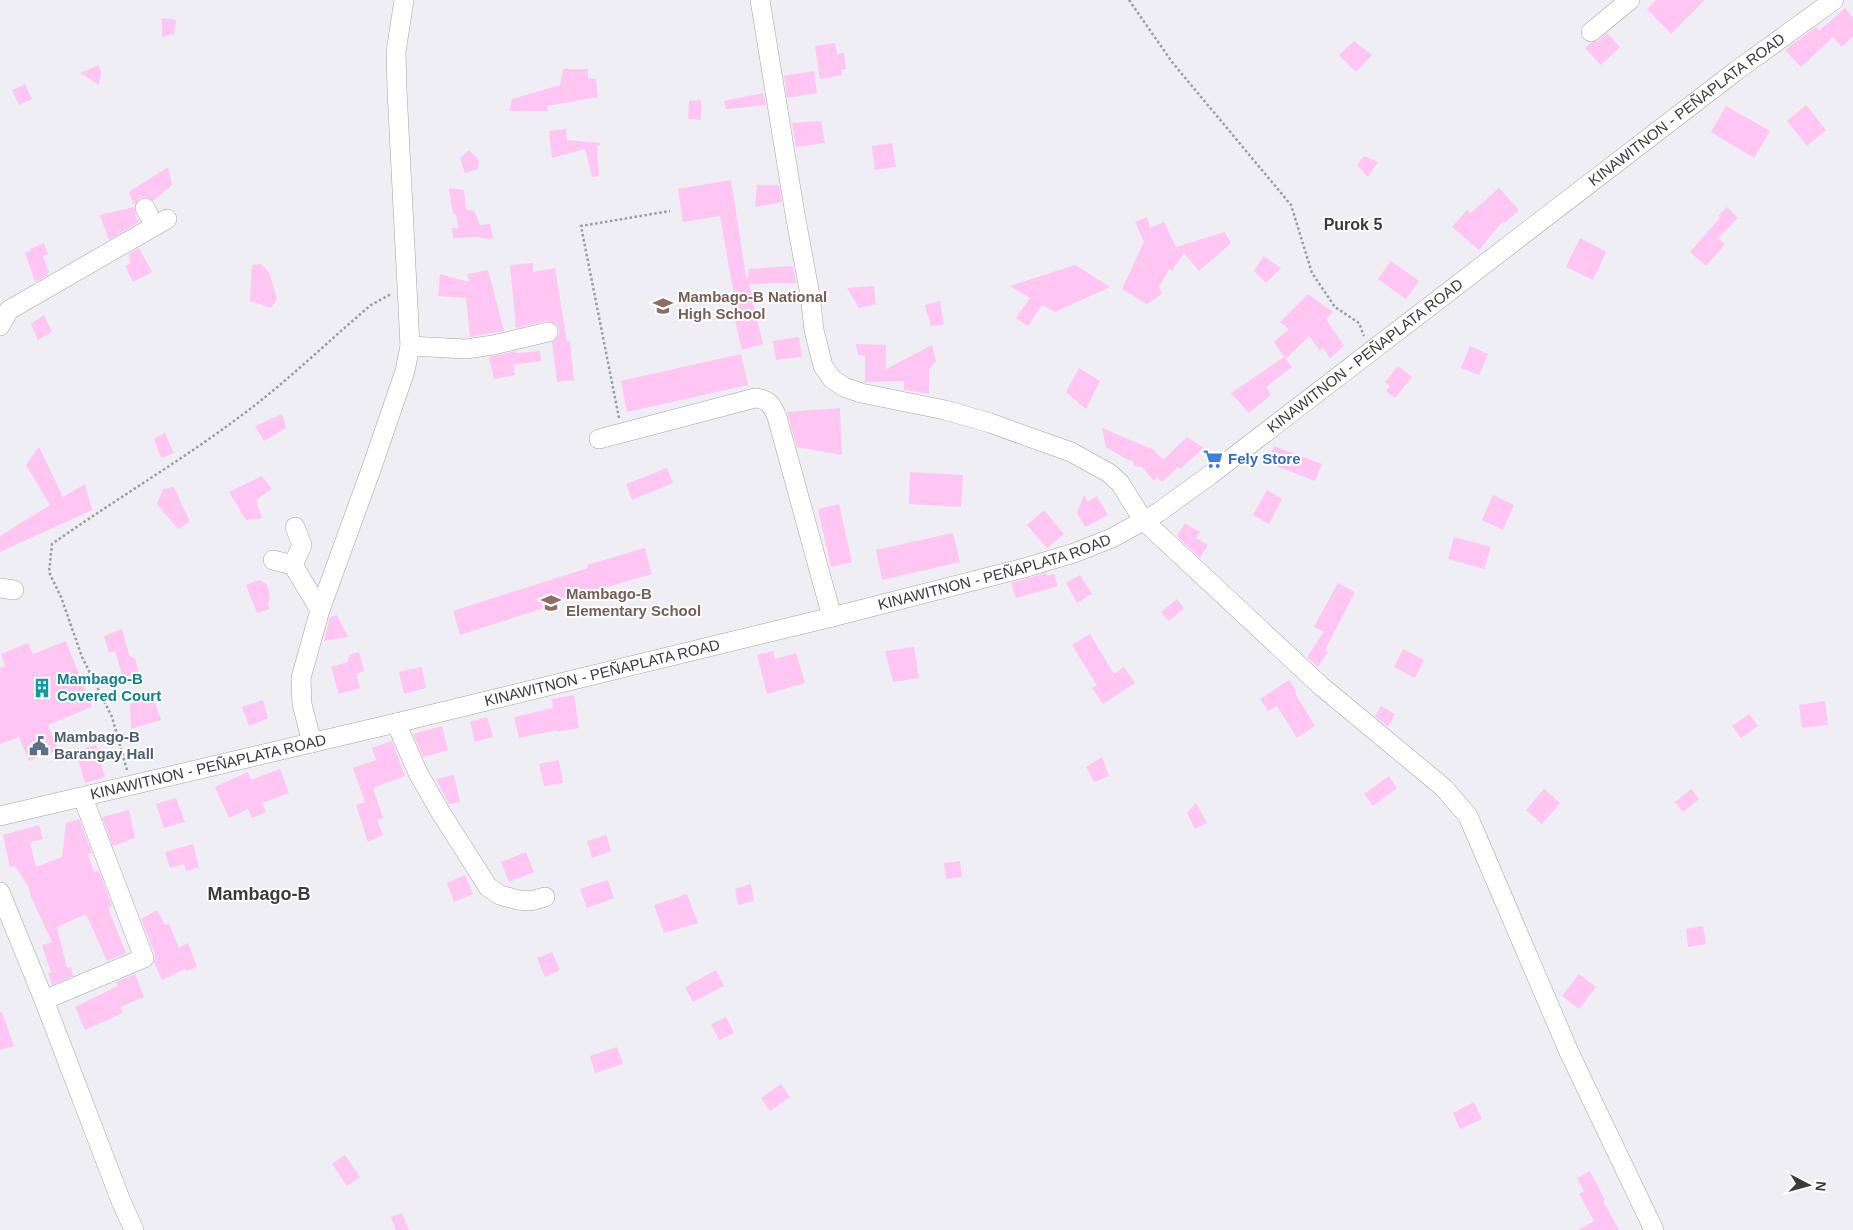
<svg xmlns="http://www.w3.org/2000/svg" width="1853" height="1230" font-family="Helvetica,sans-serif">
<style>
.building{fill:#ffc5f3}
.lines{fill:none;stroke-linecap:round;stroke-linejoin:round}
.minor-casing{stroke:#a3a2a7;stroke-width:20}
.path{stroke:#9b9b9f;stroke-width:2.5;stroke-dasharray:2.5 2.5;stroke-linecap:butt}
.minor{stroke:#fff;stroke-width:19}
.labels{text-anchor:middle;stroke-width:4;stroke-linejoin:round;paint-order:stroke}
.street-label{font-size:15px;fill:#3b3b3d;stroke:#fff}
.education-label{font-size:15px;font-weight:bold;fill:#785e54;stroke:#fff;text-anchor:start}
.shop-label{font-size:15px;font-weight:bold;fill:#366cbe;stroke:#fff;text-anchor:start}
.culture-label{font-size:15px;font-weight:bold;fill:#0d838f;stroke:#fff;text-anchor:start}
.service-label{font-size:15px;font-weight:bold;fill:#4e5e75;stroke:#fff;text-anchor:start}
.neighbourhood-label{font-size:16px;font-weight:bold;fill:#3b3a3f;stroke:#fff}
.quarter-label{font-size:18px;font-weight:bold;fill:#3b3a3f;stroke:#fff}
</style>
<rect width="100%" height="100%" fill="#efeef4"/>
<g class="building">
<polygon points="1656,0 1705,0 1671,34 1647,9"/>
<polygon points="1845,8 1853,18 1853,36 1842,47 1833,37 1801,67 1785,50 1816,27 1819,31"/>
<polygon points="162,18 176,20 174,34 162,37"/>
<polygon points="1607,33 1620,47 1601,65 1585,48 1590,43 1598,41"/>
<polygon points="1354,41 1372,55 1356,72 1339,55"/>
<polygon points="835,43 837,54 844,53 846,69 841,70 842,75 820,79 815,46"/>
<polygon points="99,65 101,74 99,85 80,73"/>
<polygon points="563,69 588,69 588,78 596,79 598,97 547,106 548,111 509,111 512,99 560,85"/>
<polygon points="814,71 817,93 787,98 784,76"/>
<polygon points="25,84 32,99 19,105 12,90"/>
<polygon points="763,93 766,105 726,109 724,101"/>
<polygon points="701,100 701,120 688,119 689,101"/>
<polygon points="1806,105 1826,130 1807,146 1787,121"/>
<polygon points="1726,106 1770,131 1754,158 1711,132"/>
<polygon points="821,121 825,143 796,147 792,123"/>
<polygon points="566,129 567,140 600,143 600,145 597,146 599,176 592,177 585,149 552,158 549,131"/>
<polygon points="892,143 896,167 875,170 872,146"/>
<polygon points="469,150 479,160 478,169 465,173 460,158"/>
<polygon points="1364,156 1378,162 1368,177 1357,165"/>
<polygon points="168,167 172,185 153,201 145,197 139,198 134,205 129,192"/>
<polygon points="731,180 746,276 748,278 749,269 793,266 796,283 749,284 763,344 742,350 729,296 734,295 720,216 683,222 678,189"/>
<polygon points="757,185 779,185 782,202 755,207"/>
<polygon points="449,188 464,190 466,209 474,211 480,225 490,224 493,239 481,238 480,237 453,238 452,228 458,228 456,214 453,214"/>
<polygon points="1499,188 1519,210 1505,223 1503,221 1479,250 1452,227 1467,210 1471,213"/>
<polygon points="134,207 136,215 135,216 139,222 109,240 100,215"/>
<polygon points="1727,207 1738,218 1718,238 1725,244 1706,266 1690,252 1720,218 1718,216"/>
<polygon points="1147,217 1150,228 1164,222 1176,247 1225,232 1231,243 1199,271 1184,253 1172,271 1169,269 1159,287 1162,294 1147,304 1122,289 1144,242 1135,222"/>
<polygon points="1580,238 1606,252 1593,280 1566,267"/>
<polygon points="44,243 48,254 43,256 49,272 47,275 35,282 25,253 30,251 30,249"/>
<polygon points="139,248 152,272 133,282 125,266 130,264 129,254"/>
<polygon points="1263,256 1281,268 1266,283 1254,271"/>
<polygon points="1391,261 1419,281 1406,299 1378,279"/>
<polygon points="533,263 533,272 555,268 567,342 570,341 574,380 557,382 552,342 559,335 559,329 556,324 546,321 516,328 510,265"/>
<polygon points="261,264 269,272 277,299 271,308 250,301 252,265"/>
<polygon points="1075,265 1110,287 1055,312 1042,305 1028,326 1016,318 1030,298 1010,286"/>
<polygon points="488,270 504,331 470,337 466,298 438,296 440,274 469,282 467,274"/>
<polygon points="874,286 876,304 859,308 847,288"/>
<polygon points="1308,294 1333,312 1326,319 1344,346 1330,358 1323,348 1320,351 1309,336 1286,359 1292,367 1266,387 1271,395 1249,413 1231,393 1284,357 1285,358 1274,342 1289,329 1280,322"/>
<polygon points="940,301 944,325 931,326 925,305"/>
<polygon points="44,315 52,332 38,340 31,324"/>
<polygon points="799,337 802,357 776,360 773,341"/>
<polygon points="856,344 886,345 886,369 932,345 936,361 929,369 929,394 904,390 904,381 863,382 865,380 865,356 858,355"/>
<polygon points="1470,346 1488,354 1479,375 1461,368"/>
<polygon points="516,351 516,353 540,351 541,361 513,365 515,375 494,379 489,357"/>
<polygon points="741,354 748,385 627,412 621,381"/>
<polygon points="1398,366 1412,377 1395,398 1386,391 1390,386 1385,382"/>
<polygon points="1079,368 1100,381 1086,409 1066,392"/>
<polygon points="840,408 842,455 797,447 787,412"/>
<polygon points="282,414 286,428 264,441 255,426"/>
<polygon points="1102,428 1154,450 1163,460 1187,437 1204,448 1180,469 1178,467 1162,482 1157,477 1154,481 1142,467 1134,466 1133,461 1126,459 1106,447"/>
<polygon points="165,433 174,453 161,458 154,439"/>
<polygon points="1274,446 1322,464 1315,481 1268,463"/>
<polygon points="39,447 63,497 85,484 92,510 0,552 0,536 50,505 26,465"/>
<polygon points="667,468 673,483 632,500 626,484"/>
<polygon points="910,472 963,475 961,507 909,504"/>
<polygon points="262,476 272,489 256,500 262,518 246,520 229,492"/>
<polygon points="174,487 190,522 178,529 157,504 163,489"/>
<polygon points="1267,490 1282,499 1269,524 1253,515"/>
<polygon points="1084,495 1088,502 1097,496 1108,515 1085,527 1077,513"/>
<polygon points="1493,495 1514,505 1503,530 1482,520"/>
<polygon points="839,504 852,562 831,567 818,509"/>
<polygon points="1044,510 1064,534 1047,548 1027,525"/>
<polygon points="1185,523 1200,532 1196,538 1208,545 1200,558 1177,536"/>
<polygon points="953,533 960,562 882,580 876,550"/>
<polygon points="1454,537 1491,547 1484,569 1448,559"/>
<polygon points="645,548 652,574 590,592 591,593 460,635 453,611 588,568 587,565"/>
<polygon points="1046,573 1047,576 1054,574 1058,586 1016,598 1011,583"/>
<polygon points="1080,575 1092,594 1077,603 1066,583"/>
<polygon points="259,580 267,584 270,598 268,602 269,609 257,613 246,585"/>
<polygon points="1338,583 1355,592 1325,650 1328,652 1318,667 1307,657 1324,632 1314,627"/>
<polygon points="1177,599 1184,608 1169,621 1161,612"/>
<polygon points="337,615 348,637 324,641 330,617"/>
<polygon points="122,629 129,655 135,659 139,671 123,678 115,651 109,653 104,636"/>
<polygon points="1090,634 1114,674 1124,667 1135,683 1103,704 1092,688 1097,685 1072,645"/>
<polygon points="66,641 92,707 48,725 58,750 29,761 19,737 0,744 0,668 5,666 1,654 28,643 33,654"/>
<polygon points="914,647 919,678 893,682 885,651"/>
<polygon points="1403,649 1424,660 1415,678 1394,667"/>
<polygon points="773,651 775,659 796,653 805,683 767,694 757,655"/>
<polygon points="359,652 364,671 356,674 360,688 339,694 331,667 348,662 349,655"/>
<polygon points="422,667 426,688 404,694 399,672"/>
<polygon points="1289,680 1297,692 1295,693 1315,726 1297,738 1277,706 1268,711 1260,699"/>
<polygon points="574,695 579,728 557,732 557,730 519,738 514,717 553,708 552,699"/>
<polygon points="153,696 161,720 131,729 130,704"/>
<polygon points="263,700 268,718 249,726 242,707"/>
<polygon points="1825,701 1828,725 1802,728 1799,705"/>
<polygon points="1381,706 1395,714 1388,727 1375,716"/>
<polygon points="1749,714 1758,726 1741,738 1732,726"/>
<polygon points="487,717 493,737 475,742 470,722"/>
<polygon points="442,726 448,750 423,757 413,734"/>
<polygon points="392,741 405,776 373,788 383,818 377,820 383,835 368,842 356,805 365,802 353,768 376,760 372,748"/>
<polygon points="96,745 105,777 85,783 76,751"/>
<polygon points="1102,757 1109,776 1094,782 1086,767"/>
<polygon points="559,760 563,783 544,786 539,764"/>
<polygon points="280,769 289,793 262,803 266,812 252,818 248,809 229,818 215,787 248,772 251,780"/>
<polygon points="454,775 460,802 449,804 436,779"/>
<polygon points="1389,776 1397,788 1373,806 1364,794"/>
<polygon points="1544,789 1560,803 1542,824 1526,810"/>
<polygon points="1691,789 1699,799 1683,812 1675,802"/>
<polygon points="176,798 185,822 164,828 156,804"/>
<polygon points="1196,803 1207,823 1195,829 1187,813"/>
<polygon points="129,810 135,838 113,846 102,817"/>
<polygon points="79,819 92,853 88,854 94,872 99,871 112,906 108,908 126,953 107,961 86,914 57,927 67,968 71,967 73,976 52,985 48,973 51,973 42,945 52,942 31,897 28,886 15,866 10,867 3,835 39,825 43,839 30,842 36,867 62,857 66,823"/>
<polygon points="606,835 611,851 592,858 587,841"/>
<polygon points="193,844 199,867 186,871 184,864 170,868 165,852"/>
<polygon points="526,852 534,872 509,882 501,862"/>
<polygon points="960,861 962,877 946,879 944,863"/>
<polygon points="465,875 473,894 454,902 447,883"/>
<polygon points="608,880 614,898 587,908 580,889"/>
<polygon points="751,884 754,901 738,905 735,889"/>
<polygon points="687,894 698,923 664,933 654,905"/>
<polygon points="157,910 165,925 169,924 179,948 188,943 197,967 186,971 185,969 162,980 154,963 155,954 141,919"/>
<polygon points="1703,926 1706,944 1688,947 1686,929"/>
<polygon points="552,952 560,970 545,977 537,958"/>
<polygon points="716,970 724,986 693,1002 685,987"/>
<polygon points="135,974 144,997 120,1007 123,1013 85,1030 75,1007 118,986 116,982"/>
<polygon points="1579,974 1596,987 1579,1009 1562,996"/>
<polygon points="0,1012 2,1012 14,1046 0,1050"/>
<polygon points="726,1017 734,1033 719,1040 711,1024"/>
<polygon points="617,1047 623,1064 595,1073 590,1056"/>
<polygon points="781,1084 790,1097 770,1111 761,1098"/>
<polygon points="1474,1102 1482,1119 1460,1129 1453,1113"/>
<polygon points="345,1155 360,1177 347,1186 332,1164"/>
<polygon points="1590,1171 1605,1200 1603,1201 1619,1230 1578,1230 1594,1221 1579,1194 1584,1191 1577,1178"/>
<polygon points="402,1213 409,1230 396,1230 391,1217"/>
</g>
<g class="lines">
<defs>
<g id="minor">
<polyline points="760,0 795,214 810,295 814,330 823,366 832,379 844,387 861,393 945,410 990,423 1071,452 1109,473 1120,483 1143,520 1321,686 1444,788 1468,816 1569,1052 1654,1230"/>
<polyline points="1591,32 1630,0"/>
<polyline points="145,208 155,226"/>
<polyline points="0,326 9,310 167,219"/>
<polyline points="410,346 466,349 493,345 548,332"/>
<path d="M 599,439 L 755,398 C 769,399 772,405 777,417 L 832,617"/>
<polyline points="273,560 293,565 320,610"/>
<polyline points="293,565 302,545 295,527"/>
<polyline points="0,588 14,590"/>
<polyline points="396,723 418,773 441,813 488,887 500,895 518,900 530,901 545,897"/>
<polyline points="312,743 302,704 301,678 306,660 320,610 372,467 405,371 410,346 397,90 396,52 404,0"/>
<path id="s1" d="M 0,816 L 396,723 L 832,617 L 1024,568 L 1074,553 L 1112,538 L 1159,512 L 1210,475 L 1736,71 L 1834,0"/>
<polyline points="0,892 44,1000 121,1201 134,1230"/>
<polyline points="44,1000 144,958 83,798"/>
</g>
</defs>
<use href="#minor" class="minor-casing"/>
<g class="path">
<polyline points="1129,0 1172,62 1291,205 1312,273 1335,307 1359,323 1364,336"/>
<polyline points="619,418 581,226 670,211"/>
<path d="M 127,770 L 112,717 L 82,657 L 61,597 L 49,572 L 52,544 C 120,496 193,454 259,402 C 297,372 333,337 371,305 L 391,294"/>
</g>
<use href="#minor" class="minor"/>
</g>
<defs>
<symbol id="school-bare" viewBox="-9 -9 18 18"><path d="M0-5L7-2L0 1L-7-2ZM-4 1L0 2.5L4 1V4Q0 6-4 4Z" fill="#8d6e63" stroke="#fff" stroke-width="2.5" paint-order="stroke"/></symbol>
<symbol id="supermarket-bare" viewBox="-9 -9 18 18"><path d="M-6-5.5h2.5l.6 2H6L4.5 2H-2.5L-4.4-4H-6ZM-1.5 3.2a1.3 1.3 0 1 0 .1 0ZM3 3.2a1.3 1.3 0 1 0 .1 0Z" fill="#3f7fe0" stroke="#fff" stroke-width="2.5" paint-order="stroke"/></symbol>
<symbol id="building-bare" viewBox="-9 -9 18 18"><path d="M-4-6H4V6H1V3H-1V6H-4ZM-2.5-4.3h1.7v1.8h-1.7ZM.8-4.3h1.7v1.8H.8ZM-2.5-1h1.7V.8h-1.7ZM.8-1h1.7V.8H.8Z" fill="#0f9aa8" stroke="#fff" stroke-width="2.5" paint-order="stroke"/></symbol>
<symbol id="civic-bare" viewBox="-9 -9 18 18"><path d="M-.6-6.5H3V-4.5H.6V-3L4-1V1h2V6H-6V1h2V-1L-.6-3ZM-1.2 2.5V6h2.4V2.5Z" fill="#5c6f8a" stroke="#fff" stroke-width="2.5" paint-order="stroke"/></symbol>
</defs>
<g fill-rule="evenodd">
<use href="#school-bare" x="649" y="292" width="28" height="28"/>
<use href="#supermarket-bare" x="1199" y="445" width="28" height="28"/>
<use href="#school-bare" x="537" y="589" width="28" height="28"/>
<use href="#building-bare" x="28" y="674" width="28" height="28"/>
<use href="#civic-bare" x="25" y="732" width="28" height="28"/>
</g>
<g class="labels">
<g class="street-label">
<text dy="5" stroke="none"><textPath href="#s1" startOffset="1864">KINAWITNON - PEÑAPLATA ROAD</textPath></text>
<text dy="5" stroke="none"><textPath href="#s1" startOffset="1459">KINAWITNON - PEÑAPLATA ROAD</textPath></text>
<text dy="5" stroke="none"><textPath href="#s1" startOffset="1024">KINAWITNON - PEÑAPLATA ROAD</textPath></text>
<text dy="5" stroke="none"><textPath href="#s1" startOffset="619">KINAWITNON - PEÑAPLATA ROAD</textPath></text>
<text dy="5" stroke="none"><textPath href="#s1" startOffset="214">KINAWITNON - PEÑAPLATA ROAD</textPath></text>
</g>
<g class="education-label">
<text x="678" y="302">Mambago-B National<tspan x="678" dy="17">High School</tspan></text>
<text x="566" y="599">Mambago-B<tspan x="566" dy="17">Elementary School</tspan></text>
</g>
<g class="shop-label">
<text x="1228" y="464">Fely Store</text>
</g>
<g class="culture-label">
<text x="57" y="684">Mambago-B<tspan x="57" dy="17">Covered Court</tspan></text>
</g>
<g class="service-label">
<text x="54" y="742">Mambago-B<tspan x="54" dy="17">Barangay Hall</tspan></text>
</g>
<g class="neighbourhood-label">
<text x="1353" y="230">Purok 5</text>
</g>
<g class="quarter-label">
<text x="259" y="900">Mambago-B</text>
</g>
</g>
<g transform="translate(1808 1185) rotate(96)" stroke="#ffffff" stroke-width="4" paint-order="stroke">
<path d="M0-4L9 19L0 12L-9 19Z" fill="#3b3b3d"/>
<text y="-8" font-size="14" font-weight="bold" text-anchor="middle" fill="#3b3b3d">N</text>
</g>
</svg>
